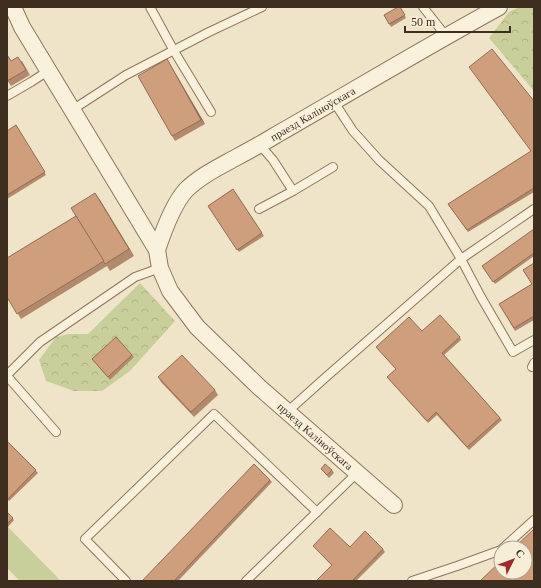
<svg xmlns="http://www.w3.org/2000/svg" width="541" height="588" font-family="'Times New Roman',serif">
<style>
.grass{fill:#c9cf9b}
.forest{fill:url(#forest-crowns)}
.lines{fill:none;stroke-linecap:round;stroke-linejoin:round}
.lane-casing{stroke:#8d765c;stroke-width:10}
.street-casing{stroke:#8d765c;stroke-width:18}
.lane{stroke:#faf1dc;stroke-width:8}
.street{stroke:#faf1dc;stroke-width:16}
.wall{fill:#b2896c}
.shaded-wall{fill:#916f58}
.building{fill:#cf9f7d;stroke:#916f58}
.labels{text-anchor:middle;stroke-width:3;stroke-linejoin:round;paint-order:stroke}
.street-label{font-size:11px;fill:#3d2e20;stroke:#f7eed8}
</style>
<defs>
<pattern id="forest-crowns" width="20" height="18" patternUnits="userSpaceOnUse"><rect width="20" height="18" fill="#c9cf9b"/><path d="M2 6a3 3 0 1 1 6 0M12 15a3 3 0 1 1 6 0" fill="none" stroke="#aeb285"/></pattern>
</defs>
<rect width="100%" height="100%" fill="#f0e4c8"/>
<polygon class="grass" points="7,526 8,527 61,581 20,581 7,568"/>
<g class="forest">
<polygon points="519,7 534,7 534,91 489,38 509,12"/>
<polygon points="140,283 175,321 130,371 102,391 74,391 46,381 39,360 56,337 68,334 88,334"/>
</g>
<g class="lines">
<defs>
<g id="lane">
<polyline points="150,7 174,51 211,112"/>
<polyline points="423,7 446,36"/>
<polyline points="7,96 31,82 48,71"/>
<polyline points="72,110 126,75 209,32 262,7"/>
<polyline points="260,145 273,160 293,191"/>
<polyline points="259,209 293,191 333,167"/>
<polyline points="534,209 461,259 481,297 513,352 534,340"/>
<polyline points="532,367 534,363"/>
<polyline points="7,375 40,342 135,277 160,268"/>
<polyline points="7,376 56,432"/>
<polyline points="287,412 326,377 461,259 429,206 379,160 353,131 334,102"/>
<polyline points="503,548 534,520"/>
<polyline points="126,581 85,539 214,414 317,512"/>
<polyline points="246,581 357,473"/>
<polyline points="412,581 457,566 501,550"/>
</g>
<g id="street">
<path id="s1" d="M 13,7 L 22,27 L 157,250 L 160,268 L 170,291 L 197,327 L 259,387 L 394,505"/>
<path id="s2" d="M 157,250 C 163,232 173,204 186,190 C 200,176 219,167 237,157 C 250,150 263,143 276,135 C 351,92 424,48 499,7"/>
</g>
</defs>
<use href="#lane" class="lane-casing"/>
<use href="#street" class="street-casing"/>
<use href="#lane" class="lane"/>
<use href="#street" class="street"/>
</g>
<g class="wall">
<polygon points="400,7 406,18 391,27 384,15"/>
<polygon points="7,54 11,61 22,61 30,75 11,86 7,80"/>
<polygon points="167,59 205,124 175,141 172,136"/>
<polygon points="534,101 534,192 468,232 448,204 531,151"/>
<polygon points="16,125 46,175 7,199 7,131"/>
<polygon points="233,189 264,236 239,252 208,206"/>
<polygon points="100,200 134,256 110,271 107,266 21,319 8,298 7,298 7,258 76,216"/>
<polygon points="534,229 534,256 495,284 482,266"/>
<polygon points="534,263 534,320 515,331 499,304 532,284"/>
<polygon points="422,331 460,337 461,340 444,355 502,420 469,450 437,415 428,423 387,377 396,369 376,347"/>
<polygon points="132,355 134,357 110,380 92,359"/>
<polygon points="158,377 215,390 218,395 194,417 161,382"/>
<polygon points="7,441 38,473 9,501 7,499"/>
<polygon points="321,469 332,470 334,473 329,478"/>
<polygon points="270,480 272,482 178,581 142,581"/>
<polygon points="7,512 14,520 8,527 7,526"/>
<polygon points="313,546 350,547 383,549 385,552 356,581 316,581 332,566"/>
</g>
<g class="shaded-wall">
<polygon points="167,59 170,64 205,124 201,120"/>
<polygon points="95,193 100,200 134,256 129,249"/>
</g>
<g class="building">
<polygon points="398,7 400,7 405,15 389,24 384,15"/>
<polygon points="492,49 534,101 534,188 467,230 448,204 531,151 469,67"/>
<polygon points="7,55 11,61 18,57 26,70 7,81"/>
<polygon points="167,59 201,120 172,136 138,76"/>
<polygon points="16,125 45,172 7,195 7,131"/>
<polygon points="233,189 262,233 237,250 208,206"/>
<polygon points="95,193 129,249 105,264 71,208"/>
<polygon points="76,216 104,261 17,314 7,297 7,258"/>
<polygon points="534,229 534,253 493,282 482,266"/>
<polygon points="534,263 534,316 514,328 499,304 532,284 523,270"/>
<polygon points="440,315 460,337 442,353 500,418 467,447 436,412 427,421 387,377 396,369 376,347 409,317 422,331"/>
<polygon points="116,337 132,355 108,377 92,359"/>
<polygon points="182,355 215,390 191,412 158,377"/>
<polygon points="7,441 36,470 8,499 7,498"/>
<polygon points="254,464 270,480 174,581 142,581"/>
<polygon points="325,464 332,470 327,475 321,469"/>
<polygon points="7,512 13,518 7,524"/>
<polygon points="330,528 350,547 365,531 383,549 352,581 316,581 332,565 313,546"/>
<polygon points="534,529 534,581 480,581 501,561 501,572 525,572 525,548 514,548"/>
</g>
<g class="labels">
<g class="street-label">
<text dy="4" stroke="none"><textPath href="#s2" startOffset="215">праезд Каліноўскага</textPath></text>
<text dy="4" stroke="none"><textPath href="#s1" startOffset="532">праезд Каліноўскага</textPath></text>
</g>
</g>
<rect width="541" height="588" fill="none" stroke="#3d2e20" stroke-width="16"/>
<g transform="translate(513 560) rotate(48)"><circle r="19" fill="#f7eed8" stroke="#ada18e"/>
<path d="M0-3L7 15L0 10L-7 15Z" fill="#9e2a2b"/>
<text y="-6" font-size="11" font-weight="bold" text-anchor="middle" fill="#3d2e20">С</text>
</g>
<path d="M405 26v6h105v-6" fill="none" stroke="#3d2e20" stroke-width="2"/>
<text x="411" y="26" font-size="12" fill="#3d2e20" stroke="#f7eed8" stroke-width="3" paint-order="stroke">50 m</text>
</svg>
